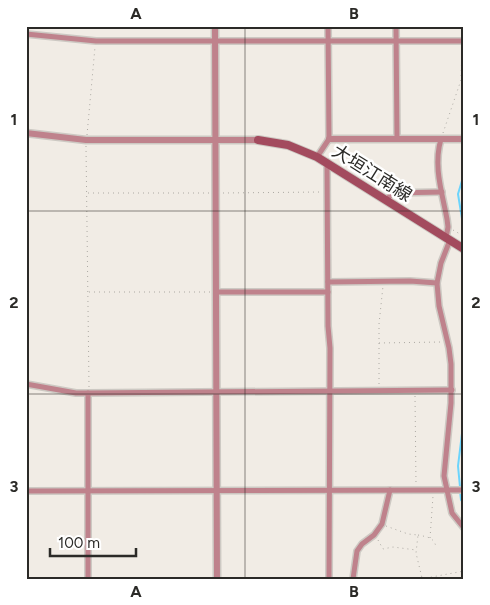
<svg xmlns="http://www.w3.org/2000/svg" width="490" height="605" font-family="Figtree,'Noto Sans JP',sans-serif">
<style>
.lines{fill:none;stroke-linecap:round;stroke-linejoin:round}
.stream{stroke:#6bd4fc;stroke-width:2}
.minor-casing{stroke:#cdc9c3;stroke-width:8}
.tertiary-casing{stroke:#cdc9c3;stroke-width:9}
.secondary-casing{stroke:#cdc9c3;stroke-width:10}
.path{stroke:#aca9a3;stroke-width:1;stroke-dasharray:1 4;stroke-linecap:butt}
.minor{stroke:#bf828c;stroke-width:5}
.tertiary{stroke:#bf828c;stroke-width:6}
.secondary{stroke:#a34b5e;stroke-width:8}
.grid{fill:none;stroke:#2b2a27;stroke-width:1;stroke-opacity:0.55}
.labels{text-anchor:middle;stroke-width:5;stroke-linejoin:round;paint-order:stroke}
.street-label{font-size:18px;fill:#2b2a27;stroke:#fff}
.neatline{fill:none;stroke:#2b2a27;stroke-width:2}
.grid-label{font-size:16px;text-anchor:middle;font-weight:bold;fill:#2b2a27}
</style>
<rect width="100%" height="100%" fill="#f1ece5"/>
<g class="lines">
<g class="stream">
<polyline points="464,174 458,194 464,231"/>
<polyline points="462,273 464,318"/>
<polyline points="460,487 458,466 464,417"/>
<polyline points="460,491 461,500 464,504"/>
</g>
<defs>
<g id="minor">
<polyline points="396,26 397,139"/>
<polyline points="26,34 96,41 462,41"/>
<path d="M 441,139 C 433,166 442,192 447,219 L 448,227 L 446,238"/>
<polyline points="317,157 329,139 328,26"/>
<polyline points="327,162 328,326 330,348 329,579"/>
<polyline points="387,200 392,193 442,192"/>
<polyline points="450,240 441,263 437,283 439,306 449,348 451,364 451,403 444,476 452,513 464,528"/>
<polyline points="328,282 410,281 437,283"/>
<polyline points="216,292 328,292"/>
<polyline points="26,384 76,393 88,393 452,390"/>
<polyline points="88,393 88,579"/>
<polyline points="26,491 464,490"/>
<polyline points="353,579 357,551 362,544 374,535 382,524 390,490"/>
</g>
<g id="tertiary">
<polyline points="215,26 217,579"/>
<polyline points="26,133 86,140 258,140"/>
<polyline points="329,139 464,139"/>
</g>
<polyline id="secondary" points="258,140 288,145 317,157 464,249"/>
</defs>
<use href="#minor" class="minor-casing"/>
<use href="#tertiary" class="tertiary-casing"/>
<use href="#secondary" class="secondary-casing"/>
<g class="path">
<polyline points="462,35 462,26"/>
<polyline points="443,133 461,80 462,47"/>
<polyline points="87,135 95,47"/>
<polyline points="86,146 89,387"/>
<polyline points="88,193 209,193"/>
<polyline points="223,193 321,192"/>
<polyline points="453,230 460,234 464,234"/>
<polyline points="89,292 210,292"/>
<polyline points="379,343 441,342"/>
<polyline points="379,384 379,324 383,286"/>
<polyline points="415,396 416,484"/>
<polyline points="386,526 408,534 418,535 416,553 422,578"/>
<path d="M 418,535 C 427,537 434,537 436,547"/>
<polyline points="430,538 433,496"/>
<polyline points="378,540 383,549 393,547 416,550"/>
<polyline points="421,579 464,571"/>
</g>
<use href="#minor" class="minor"/>
<use href="#tertiary" class="tertiary"/>
<use href="#secondary" class="secondary"/>
</g>
<path class="grid" d="M 245,26 L 245,579M 26,211 L 464,211M 26,394 L 464,394"/>
<g class="labels">
<g class="street-label">
<text transform="translate(372 173) rotate(32)" y="6">大垣江南線</text>
</g>
</g>
<rect width="490" height="605" fill="none" stroke="#ffffff" stroke-width="55"/>
<path d="M50 548v8h86v-8" fill="none" stroke="#2b2a27" stroke-width="2.5"/>
<text x="58" y="548" font-size="15" fill="#2b2a27" stroke="#ffffff" stroke-width="4" paint-order="stroke">100 m</text>
<rect x="28" y="28" width="434" height="550" class="neatline"/>
<g class="grid-label">
<text x="136" y="19">A</text>
<text x="354" y="19">B</text>
<text x="14" y="125">1</text>
<text x="476" y="125">1</text>
<text x="14" y="308">2</text>
<text x="476" y="308">2</text>
<text x="14" y="492">3</text>
<text x="476" y="492">3</text>
<text x="136" y="597">A</text>
<text x="354" y="597">B</text>
</g>
</svg>
